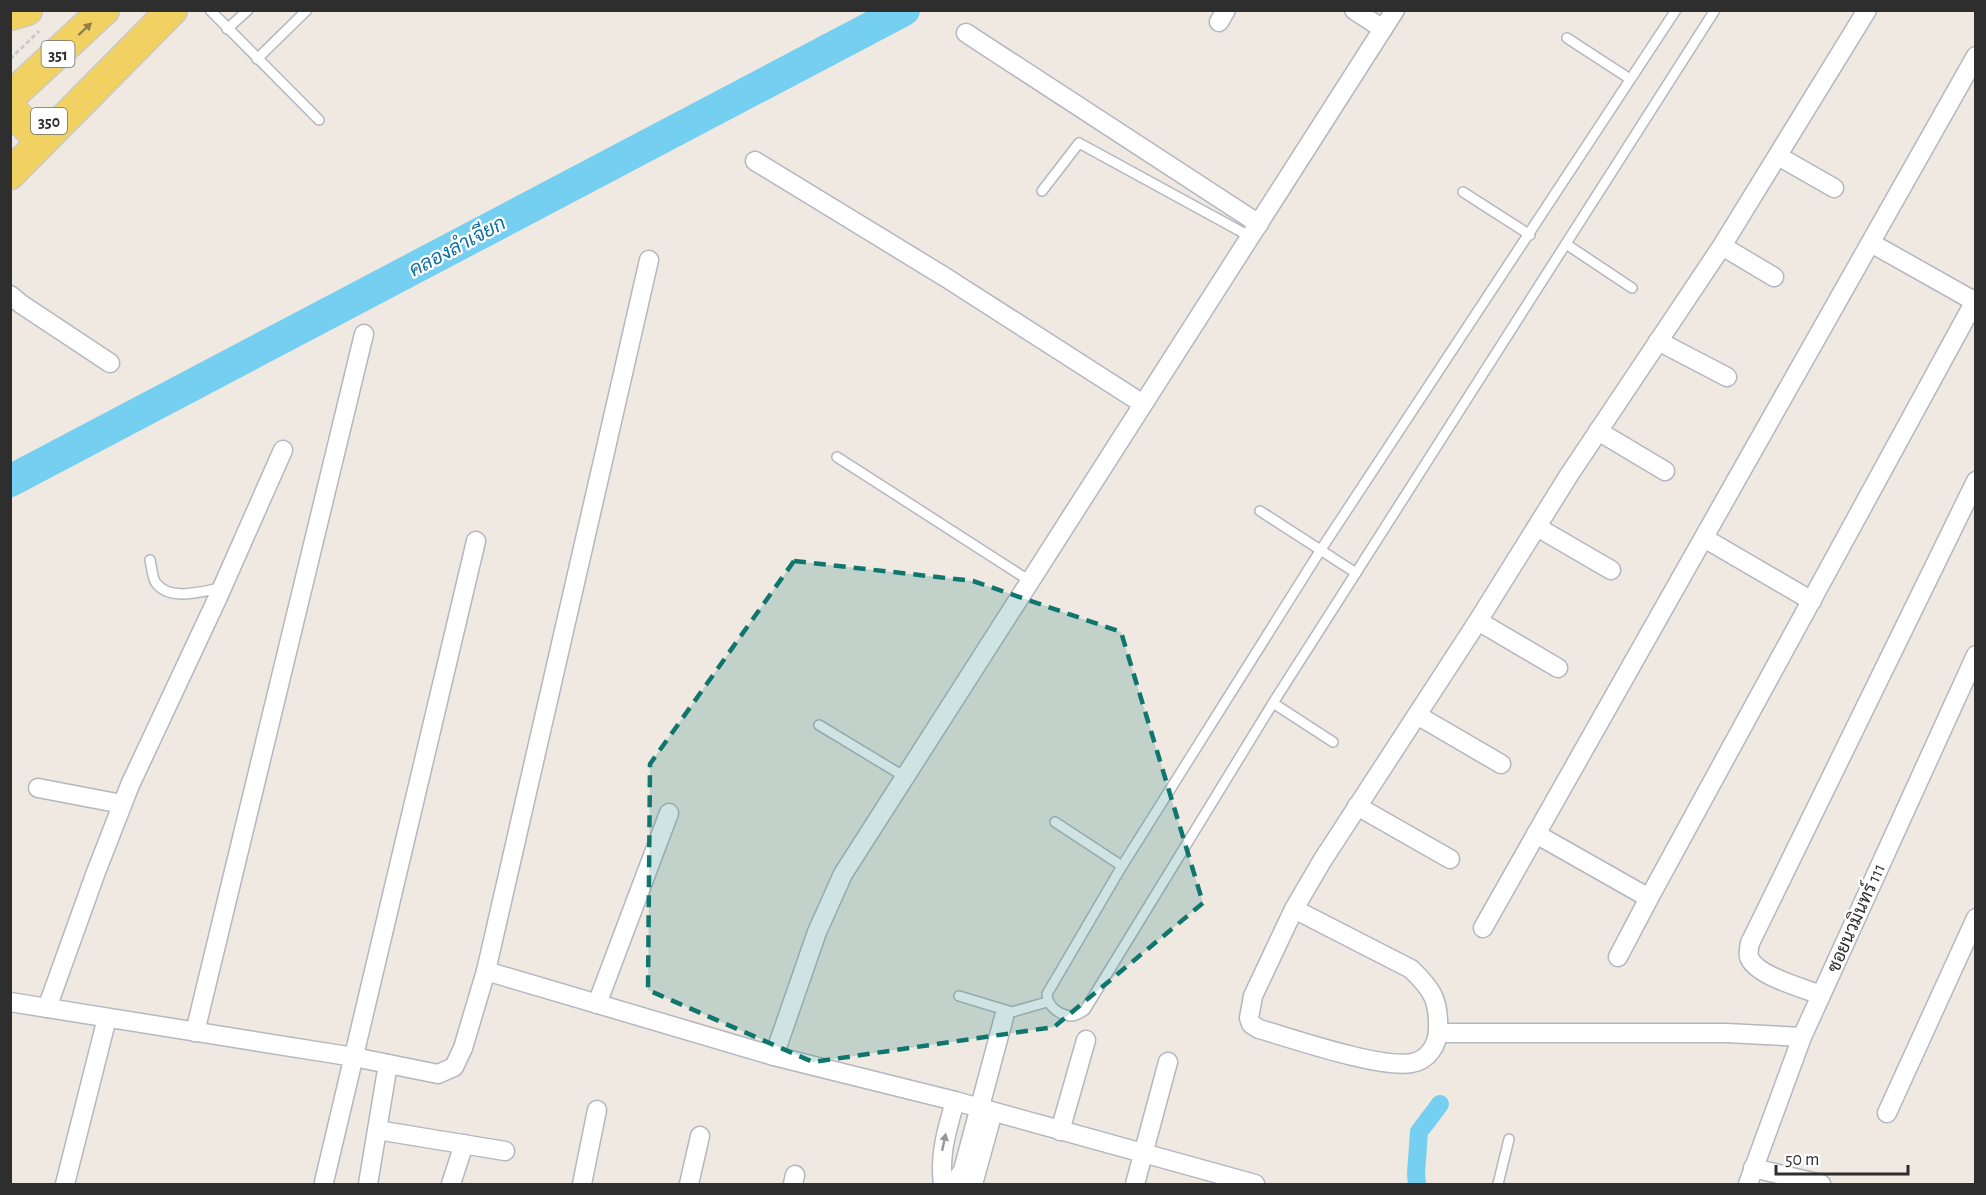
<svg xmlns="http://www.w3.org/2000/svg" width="1986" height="1195" font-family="'Alegreya Sans',Sarabun,sans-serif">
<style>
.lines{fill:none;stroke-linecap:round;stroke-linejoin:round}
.canal{stroke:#75cff0;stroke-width:18}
.river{stroke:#75cff0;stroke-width:32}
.service-casing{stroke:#b4b7c1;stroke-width:12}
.minor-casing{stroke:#b4b7c1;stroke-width:21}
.primary-casing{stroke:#c9c9c9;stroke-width:33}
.path{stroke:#c9c9c9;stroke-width:3;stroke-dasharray:4.5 3;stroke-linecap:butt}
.service{stroke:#fff;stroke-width:9}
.minor{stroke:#fff;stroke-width:18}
.primary{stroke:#f2d163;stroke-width:30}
.oneway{fill:#908048}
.oneway2{fill:#969696}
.marked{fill:#0f766e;fill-opacity:0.2;stroke:#0f766e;stroke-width:4.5;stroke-dasharray:12 8;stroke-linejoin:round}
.labels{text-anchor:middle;stroke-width:4.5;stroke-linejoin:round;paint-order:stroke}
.shield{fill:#fff;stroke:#6d6d6d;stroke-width:1.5}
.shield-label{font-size:16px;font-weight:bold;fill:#2e2e2e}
.street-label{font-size:18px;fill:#2e2e2e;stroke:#fff}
.water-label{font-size:20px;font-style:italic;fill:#0d6fa3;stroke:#fff}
</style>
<rect width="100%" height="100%" fill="#efe9e1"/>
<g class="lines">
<polyline class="canal" points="1417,1184 1416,1174 1419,1132 1440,1104"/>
<polyline class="river" points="10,481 904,10"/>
<defs>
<g id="service">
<polyline points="210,10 319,120"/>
<path d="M 1676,10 L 1320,551 L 1122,866 L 1047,994 C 1047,1006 1059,1015 1071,1016 C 1076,1016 1080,1013 1085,1010 L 1273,703 L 1715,10"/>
<polyline points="227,29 248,10"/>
<polyline points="1567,38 1630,79"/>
<polyline points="257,59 307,10"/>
<polyline points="1042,191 1079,143 1251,237"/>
<polyline points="1463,192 1530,235"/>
<polyline points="1566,244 1632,288"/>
<polyline points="837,457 1030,581"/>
<polyline points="1260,511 1356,573"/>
<path d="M 150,560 C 152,567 152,578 156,583 C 170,602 202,591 221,588"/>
<polyline points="1273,703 1333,742"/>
<polyline points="819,725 905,777"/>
<polyline points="1055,822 1122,866"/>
<polyline points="959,996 1012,1012 1047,1002"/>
<polyline points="1498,1184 1509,1139"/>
</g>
<g id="minor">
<polyline points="1354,10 1383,29"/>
<polyline points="1219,22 1226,10"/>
<polyline points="966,33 1259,224"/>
<polyline points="1778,156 1834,188"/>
<polyline points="755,161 945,277 1143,404"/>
<polyline points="1871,243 1974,301"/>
<polyline points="1722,246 1774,277"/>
<polyline points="10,295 21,304 110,363"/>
<polyline points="1658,341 1727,377"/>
<polyline points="1598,431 1665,471"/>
<polyline points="1537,527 1611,570"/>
<polyline points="1704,538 1812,601"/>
<polyline points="1478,621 1558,668"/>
<polyline points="1417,715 1501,764"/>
<polyline points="38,788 122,804"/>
<polyline points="1357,806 1450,859"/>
<polyline points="1536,834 1649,898"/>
<path d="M 1294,909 L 1411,969 C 1432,989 1439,1000 1438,1029 C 1438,1045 1428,1060 1412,1063 C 1380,1069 1294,1039 1259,1029 L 1251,1024 L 1249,1018 L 1253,996 L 1294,909 L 1322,861 L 1478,621 L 1569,475 L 1722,246 L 1867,10"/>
<polyline points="1483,928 1976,56"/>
<polyline points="1618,957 1649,898 1976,299"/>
<polyline points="486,971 774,1056 955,1101 1255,1184"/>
<path d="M 1821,995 C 1803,988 1756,976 1749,957 C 1748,953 1749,948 1750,943 L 1976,481"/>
<polyline points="10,1002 354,1057 438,1074 454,1067 463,1048 486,971 649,260"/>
<polyline points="597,1004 669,813"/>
<polyline points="47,1008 96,872 130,785 218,597 283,450"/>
<polyline points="195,1032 364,334"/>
<polyline points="1438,1033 1726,1033 1802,1037"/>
<polyline points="774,1056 817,932 843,874 1395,10"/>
<polyline points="1887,1113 1976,918"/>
<polyline points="377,1130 505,1151"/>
<polyline points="1060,1131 1086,1040"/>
<polyline points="1753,1168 1821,1184"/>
<polyline points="324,1182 476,541"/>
<polyline points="65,1184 107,1018"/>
<polyline points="368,1184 388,1064"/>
<polyline points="451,1184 464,1144"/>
<polyline points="582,1184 597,1110"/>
<polyline points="689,1184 700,1136"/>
<polyline points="793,1184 795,1175"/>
<path d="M 943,1184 C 939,1154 947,1130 955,1101"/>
<polyline points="954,1184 963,1170 1004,1017"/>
<polyline points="973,1184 993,1112"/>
<polyline points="1135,1184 1168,1062"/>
<polyline points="1748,1184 1802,1037 1976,655"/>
</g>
<g id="primary">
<polyline points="10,15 27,10"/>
<polyline points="10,97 104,10"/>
<polyline points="10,108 35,135"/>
<polyline points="10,174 172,10"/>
</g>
</defs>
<use href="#service" class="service-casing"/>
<use href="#minor" class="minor-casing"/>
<use href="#primary" class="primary-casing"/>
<polyline class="path" points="10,59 39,31"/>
<use href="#service" class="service"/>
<use href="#minor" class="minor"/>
<use href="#primary" class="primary"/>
</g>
<defs><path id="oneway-solid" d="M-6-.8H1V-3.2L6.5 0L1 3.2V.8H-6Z" transform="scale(1.5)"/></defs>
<use class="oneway" href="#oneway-solid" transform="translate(85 29) rotate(-43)"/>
<use class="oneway2" href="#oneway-solid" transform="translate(944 1142) rotate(-78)"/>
<path class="marked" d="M 794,561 L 973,581 L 1121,632 L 1203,903 L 1054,1027 L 813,1062 L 648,990 L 650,764 Z"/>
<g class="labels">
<g class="shield">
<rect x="41.5" y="41" width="33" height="26" rx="4.5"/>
<rect x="31" y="108" width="36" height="26" rx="4.5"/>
</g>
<g class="shield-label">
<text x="58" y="60">351</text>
<text x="49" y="127">350</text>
</g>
<g class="street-label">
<text transform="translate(1856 918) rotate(-66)" y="6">ซอยนวมินทร์ 111</text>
</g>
<g class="water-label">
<text transform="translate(457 246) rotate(-28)" y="7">คลองลำเจียก</text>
</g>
</g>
<rect width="1986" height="1195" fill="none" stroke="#2e2e2e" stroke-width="24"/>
<path d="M1776 1165v9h132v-9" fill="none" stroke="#2e2e2e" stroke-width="3"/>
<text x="1785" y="1165" font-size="18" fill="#2e2e2e" stroke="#ffffff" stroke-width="4.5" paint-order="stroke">50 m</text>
</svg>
